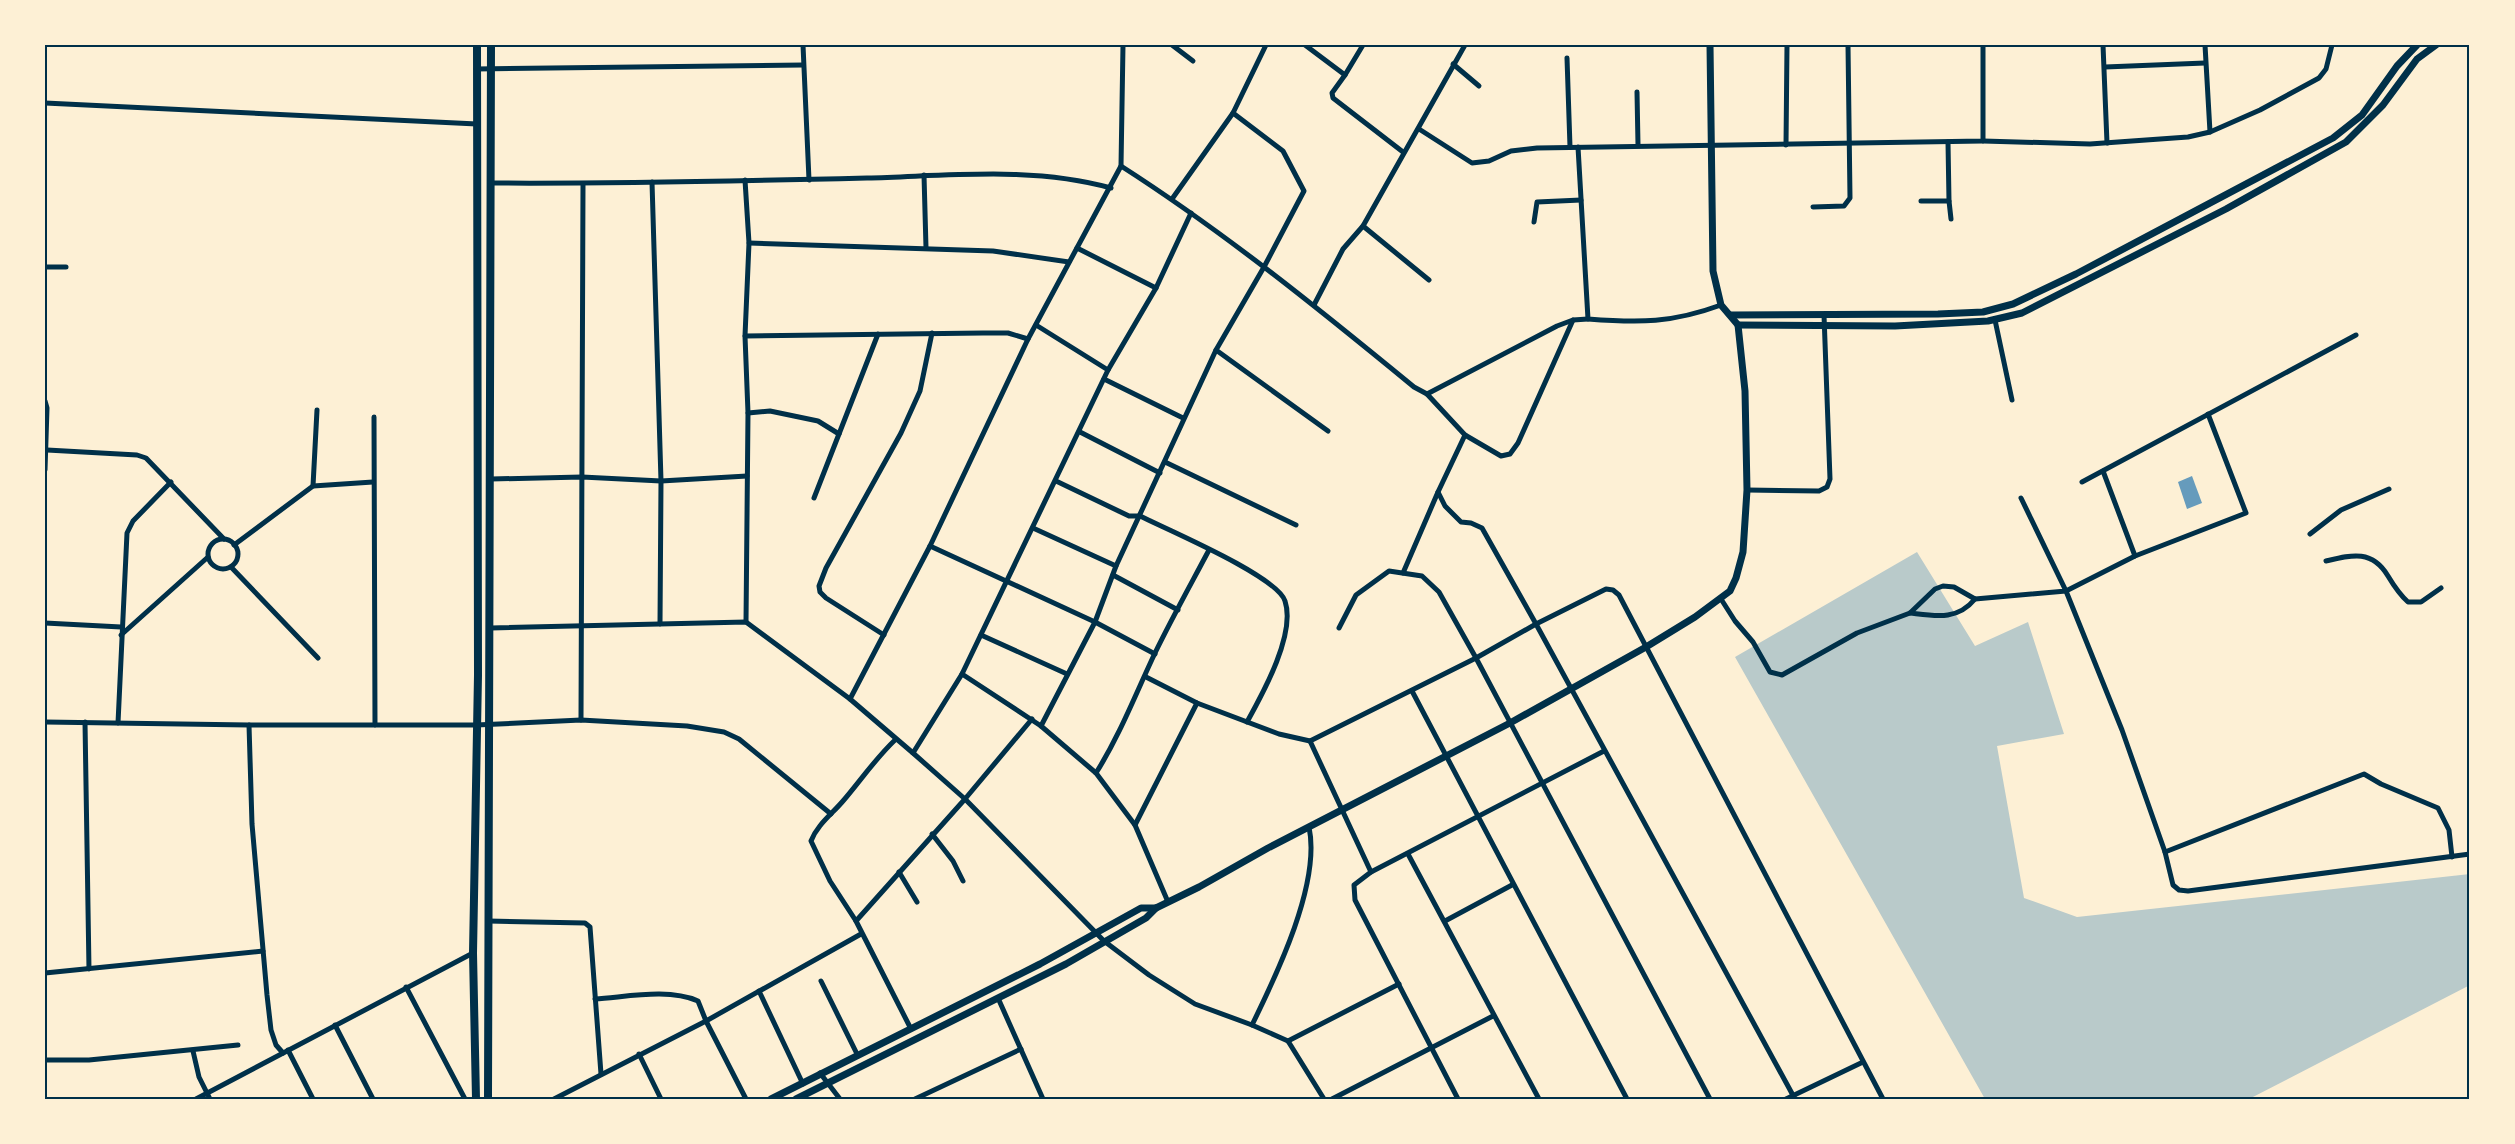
<svg xmlns="http://www.w3.org/2000/svg" width="2515" height="1144" font-family="Roboto,sans-serif">
<style>
.green{fill:#b9caca}
.water{fill:#669bbc}
.lines{fill:none;stroke-linecap:round;stroke-linejoin:round}
.minor{stroke:#003049;stroke-width:5}
.secondary{stroke:#003049;stroke-width:7}
.primary{stroke:#003049;stroke-width:8}
.neatline{fill:none;stroke:#003049;stroke-width:2}
</style>
<rect width="100%" height="100%" fill="#fdf0d5"/>
<polygon class="green" points="1917,552 1975,646 2028,622 2064,734 1997,746 2024,898 2077,917 2470,874 2470,985 2249,1099 1985,1099 1735,657"/>
<polygon class="water" points="2192,476 2202,503 2187,509 2178,482"/>
<g class="lines">
<g class="minor">
<polyline points="803,45 809,180"/>
<polyline points="1172,45 1193,61"/>
<polyline points="1305,45 1345,75 1363,45"/>
<polyline points="2103,45 2107,143"/>
<polyline points="2205,45 2210,132"/>
<polyline points="1567,58 1570,147"/>
<polyline points="1453,64 1479,86"/>
<polyline points="2105,67 2205,63"/>
<polyline points="476,69 803,65"/>
<polyline points="1345,75 1332,93 1333,98 1403,152"/>
<polyline points="1637,92 1638,145"/>
<polyline points="45,103 477,124"/>
<polyline points="1233,113 1283,151 1304,191 1264,267 1216,350 1328,431"/>
<polyline points="1419,129 1472,163 1489,161 1511,151 1537,148 1983,141 1983,45"/>
<polyline points="1983,141 2090,144 2188,137 2210,132 2260,110 2319,78 2326,69 2332,45"/>
<polyline points="1786,145 1787,45"/>
<path d="M 1578,147 L 1588,319 C 1640,323 1672,323 1721,305"/>
<path d="M 1121,166 C 1224,232 1319,309 1414,387 L 1427,394 L 1557,326 L 1573,320 L 1588,319"/>
<polyline points="924,175 926,248"/>
<polyline points="745,180 749,243 745,336 748,413 746,622"/>
<polyline points="652,182 661,481 660,624"/>
<path d="M 491,183 C 616,184 742,181 867,178 C 948,176 1032,166 1111,188"/>
<polyline points="1172,199 1233,113 1266,45"/>
<polyline points="1921,201 1949,201 1948,142"/>
<polyline points="1949,201 1951,219"/>
<polyline points="1813,207 1844,206 1850,198 1848,45"/>
<polyline points="1534,222 1537,202 1581,200"/>
<polyline points="1363,226 1429,280"/>
<polyline points="749,243 993,251 1069,262"/>
<polyline points="1077,248 1156,288"/>
<polyline points="45,267 66,267"/>
<polyline points="1314,305 1343,249 1363,226 1465,45"/>
<polyline points="1995,320 2012,400"/>
<polyline points="1036,325 1108,370"/>
<polyline points="745,336 983,333 1008,333 1028,339"/>
<polyline points="1104,379 1183,418"/>
<polyline points="1427,394 1465,435 1501,456 1510,454 1518,443 1573,320"/>
<polyline points="45,401 47,408 45,470"/>
<polyline points="748,413 770,411 818,421 839,434"/>
<polyline points="2208,414 2246,513 2135,556 2066,591 2122,730 2165,852 2173,885 2179,890 2188,891 2470,854"/>
<polyline points="374,417 375,725"/>
<polyline points="1080,432 1160,473"/>
<polyline points="1465,435 1438,492 1445,506 1461,522 1471,523 1482,528 1536,624 1606,589 1613,590 1619,595 1883,1099"/>
<polyline points="47,450 137,455 146,458 224,539"/>
<polyline points="1165,462 1296,525"/>
<polyline points="2103,471 2135,556"/>
<polyline points="491,479 582,477 661,481 747,476"/>
<path d="M 1056,481 L 1129,516 L 1140,516 C 1168,530 1277,576 1285,601 C 1296,634 1263,693 1247,722"/>
<polyline points="2082,482 2356,335"/>
<polyline points="313,486 317,410"/>
<polyline points="1747,490 1819,491 1827,487 1830,479 1824,315"/>
<polyline points="814,498 878,334"/>
<polyline points="1033,528 1116,566"/>
<polyline points="2310,534 2341,510 2389,489"/>
<circle cx="223" cy="554" r="15"/>
<polyline points="234,545 313,486 373,482"/>
<polyline points="930,546 1095,622 1155,654"/>
<path d="M 2326,561 C 2351,555 2372,549 2388,576 C 2394,586 2399,594 2408,602 L 2421,602 L 2441,588"/>
<polyline points="231,567 318,658"/>
<polyline points="1403,573 1438,492"/>
<polyline points="1113,575 1178,610"/>
<polyline points="1721,599 1735,621 1753,642 1770,672 1782,675 1857,633 1910,613 1935,589 1943,586 1954,587 1975,599 2066,591 2021,498"/>
<path d="M 1910,613 C 1935,616 1957,621 1975,599"/>
<polyline points="45,623 121,627"/>
<polyline points="491,628 746,622 850,699 913,753 965,799 1104,941 1149,975 1195,1004 1252,1025 1288,1041 1324,1099"/>
<polyline points="121,635 208,557"/>
<polyline points="884,635 826,598 820,592 819,586 826,568 901,433 920,391 932,333"/>
<polyline points="981,635 1067,674"/>
<polyline points="962,674 1041,726 1096,773 1135,825 1168,902"/>
<polyline points="1146,677 1197,703 1279,734 1310,741 1476,658 1439,592 1422,576 1389,571 1356,595 1339,628"/>
<polyline points="1412,691 1627,1099"/>
<polyline points="850,699 930,546 1028,339 1121,166 1123,45"/>
<polyline points="581,720 583,184"/>
<polyline points="45,722 249,725 476,725 581,720 687,726 724,732 739,739 831,814"/>
<polyline points="85,722 89,969"/>
<polyline points="118,723 127,533 133,521 171,482"/>
<polyline points="249,725 252,824 267,995 271,1030 276,1045 283,1053"/>
<polyline points="1041,726 1095,622 1116,566 1216,350"/>
<path d="M 895,740 C 875,759 861,780 843,801 C 832,814 817,825 811,841 L 830,881 L 856,921 L 911,1029"/>
<polyline points="1310,741 1371,872"/>
<polyline points="913,753 962,674 1108,370 1156,288 1191,213"/>
<path d="M 1096,773 C 1120,735 1136,693 1155,653 C 1172,618 1191,584 1209,550"/>
<polyline points="1135,825 1197,703"/>
<polyline points="932,834 953,861 963,881"/>
<polyline points="2165,852 2364,774 2381,784 2438,808 2449,830 2452,857"/>
<polyline points="1408,854 1539,1099"/>
<polyline points="899,872 917,902"/>
<polyline points="488,921 585,923 590,927 601,1074"/>
<polyline points="856,921 965,799 1032,719"/>
<polyline points="1445,921 1512,885"/>
<polyline points="45,973 263,951"/>
<polyline points="821,981 858,1056"/>
<polyline points="406,987 465,1099"/>
<polyline points="759,991 803,1084"/>
<polyline points="998,998 1043,1099"/>
<path d="M 595,999 C 627,997 668,988 698,1001 L 706,1021 L 746,1099"/>
<polyline points="335,1025 373,1099"/>
<path d="M 1252,1025 C 1277,974 1321,883 1309,827"/>
<polyline points="1288,1041 1399,984"/>
<polyline points="288,1050 313,1099"/>
<polyline points="193,1051 199,1077 210,1099"/>
<polyline points="639,1054 661,1099"/>
<polyline points="45,1060 89,1060 238,1045"/>
<polyline points="820,1073 840,1099"/>
<polyline points="196,1099 473,953"/>
<polyline points="554,1099 706,1021 861,934"/>
<polyline points="915,1099 1021,1049"/>
<polyline points="1332,1099 1493,1016"/>
<polyline points="1458,1099 1355,900 1354,885 1371,872 1604,751"/>
<polyline points="1710,1099 1476,658 1536,624 1795,1099"/>
<polyline points="1786,1099 1863,1062"/>
</g>
<g class="secondary">
<polyline points="1731,315 1938,314 1983,312 2013,304 2076,274 2333,138 2362,115 2397,66 2417,45"/>
<polyline points="1738,325 1895,326 1988,321 2022,313 2226,209 2346,142 2383,105 2417,59 2436,45"/>
<polyline points="771,1099 1040,964 1141,908 1156,908 1199,887 1268,848 1510,723 1646,647 1695,617 1730,591 1736,578 1743,552 1747,490 1745,391 1738,325 1721,305 1713,271 1710,45"/>
<polyline points="796,1099 1066,964 1146,918 1156,908"/>
</g>
<g class="primary">
<polyline points="476,1099 473,953 478,675 477,45"/>
<polyline points="488,1099 491,45"/>
</g>
</g>
<rect width="2515" height="1144" fill="none" stroke="#fdf0d5" stroke-width="93"/>
<rect x="46" y="46" width="2422" height="1052" class="neatline"/>
</svg>
